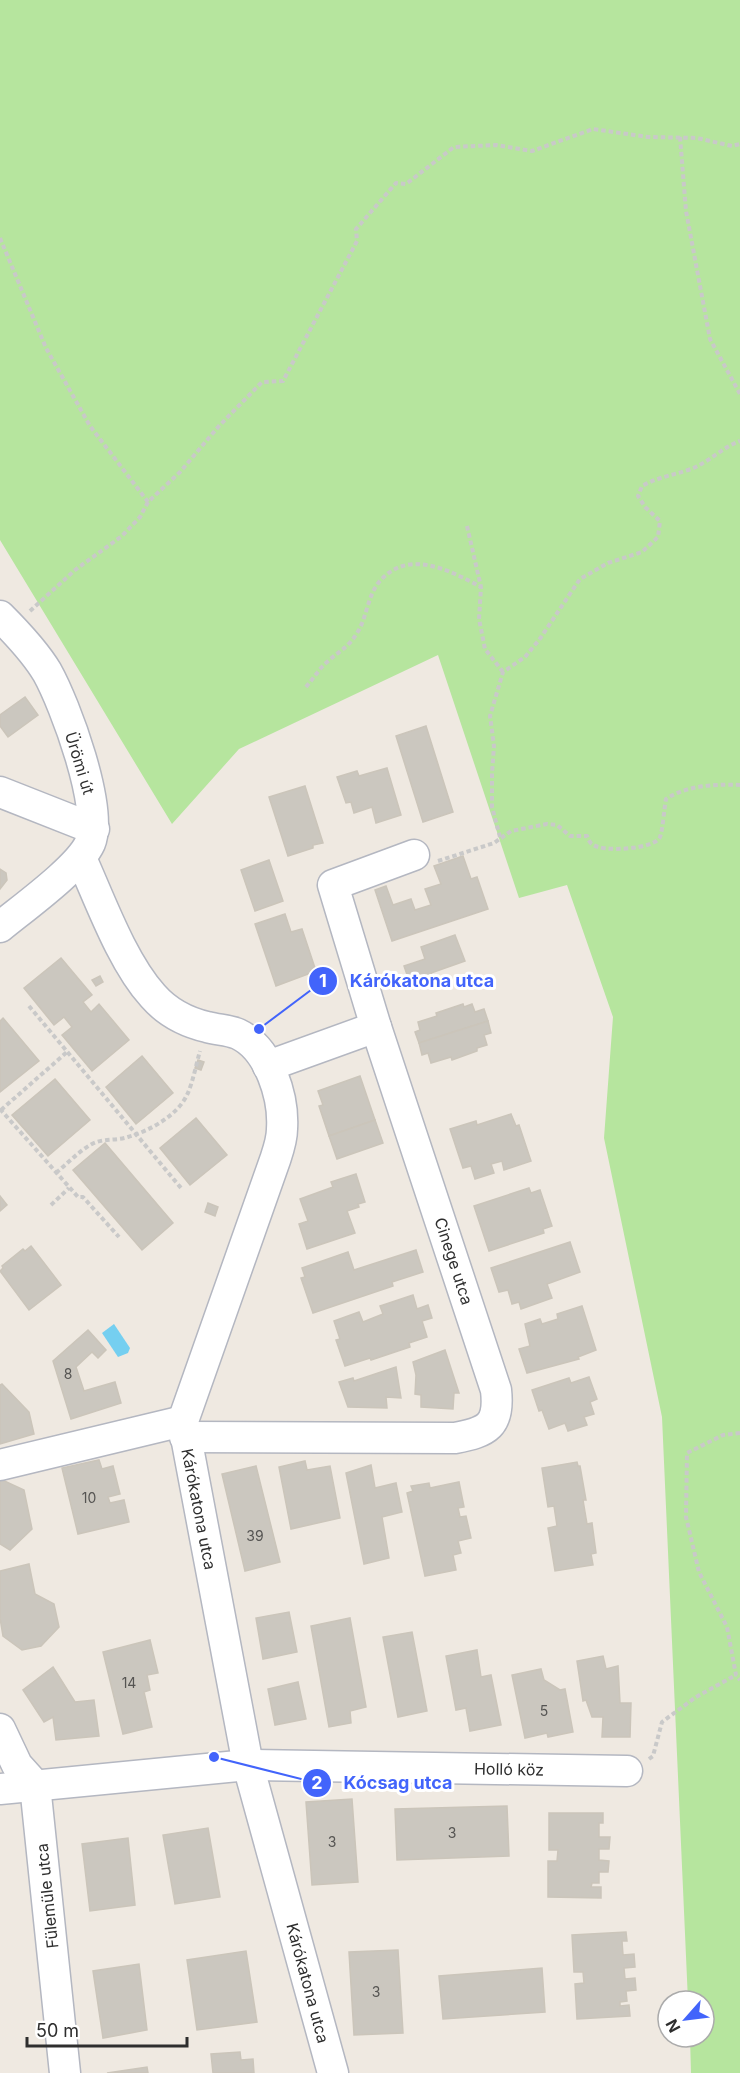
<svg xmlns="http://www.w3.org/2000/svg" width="740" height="2073" font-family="Inter,sans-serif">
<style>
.green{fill:#b6e59e}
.water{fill:#75cff0}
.building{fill:#cbc7bf;stroke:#cbc5ba;stroke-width:1.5}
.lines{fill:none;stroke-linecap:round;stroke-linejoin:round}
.minor-casing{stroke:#b4b7c1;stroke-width:33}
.path{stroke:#c9c9c9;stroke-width:4;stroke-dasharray:4.5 3;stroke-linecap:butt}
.minor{stroke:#fff;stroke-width:30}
.labels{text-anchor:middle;stroke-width:6;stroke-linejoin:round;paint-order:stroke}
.number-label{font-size:14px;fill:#555452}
.street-label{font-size:16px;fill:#2e2e2e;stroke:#fff}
.leader{fill:none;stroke:#4264fb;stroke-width:2}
.callout-dot{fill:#4264fb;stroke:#fff;stroke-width:2}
.mark-label{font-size:18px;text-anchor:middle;font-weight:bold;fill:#fff}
.callout-label{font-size:18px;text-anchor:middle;font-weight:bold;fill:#4264fb;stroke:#fff;stroke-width:6;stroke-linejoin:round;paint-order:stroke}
</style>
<rect width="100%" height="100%" fill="#efe9e1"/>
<polygon class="green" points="0,0 740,0 740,2073 691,2073 690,2037 704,2037 704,2001 688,2001 662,1417 604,1138 613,1017 567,885 519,898 438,655 239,749 172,824 0,540"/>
<polygon class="water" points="114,1324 130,1348 128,1353 118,1357 102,1333"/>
<g class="building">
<polygon points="25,697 38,715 8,737 0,726 0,715"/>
<polygon points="426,726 453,812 423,822 396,736"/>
<polygon points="387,768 401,815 376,823 372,807 354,813 351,802 346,803 337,777 357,771 359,776"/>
<polygon points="305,786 323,843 313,845 313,848 288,856 269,797"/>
<polygon points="463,856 471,879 477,877 488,909 392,941 375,890 386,886 393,905 411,899 415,910 431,905 425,889 441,884 434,866"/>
<polygon points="269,860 283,901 255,911 241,870"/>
<polygon points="0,869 6,873 7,880 0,889"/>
<polygon points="285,914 291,932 302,929 316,971 276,986 255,924"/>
<polygon points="455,935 465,961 431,973 434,980 412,989 404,966 425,959 421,947"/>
<polygon points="61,958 92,995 83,1002 91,1012 99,1004 129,1040 92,1071 62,1035 72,1027 64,1017 54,1025 24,988"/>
<polygon points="100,976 103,982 96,986 92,980"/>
<polygon points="463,1004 464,1007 472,1004 475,1012 484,1009 488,1021 419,1043 415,1032 420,1030 418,1022 437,1016 436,1013"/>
<polygon points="3,1018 39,1061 0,1092 0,1021"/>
<polygon points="488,1021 491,1033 484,1035 487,1045 477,1048 477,1051 452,1060 451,1057 431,1063 428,1053 422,1055 419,1043"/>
<polygon points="142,1056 173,1093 136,1124 106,1087"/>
<polygon points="198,1060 204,1062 201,1070 195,1068"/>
<polygon points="360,1076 375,1120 329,1136 319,1106 323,1105 318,1091"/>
<polygon points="55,1079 90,1120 48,1156 12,1115"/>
<polygon points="511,1114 516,1126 519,1125 531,1161 504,1170 502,1161 491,1164 494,1173 475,1179 471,1166 463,1168 450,1129 476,1121 477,1125"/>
<polygon points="196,1118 227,1155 190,1185 160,1148"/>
<polygon points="375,1120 383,1143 337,1159 329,1136"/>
<polygon points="105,1143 173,1223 142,1250 73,1170"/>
<polygon points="356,1174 365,1202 358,1204 359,1207 347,1211 355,1233 307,1249 299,1224 308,1221 300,1199 333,1187 331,1182"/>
<polygon points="529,1188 531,1193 540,1190 552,1226 543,1229 544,1233 489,1251 474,1206"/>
<polygon points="0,1196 7,1205 0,1211"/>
<polygon points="208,1203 218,1207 215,1216 205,1212"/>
<polygon points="570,1242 580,1272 547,1284 552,1298 521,1309 519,1302 512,1304 508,1290 499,1292 491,1268"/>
<polygon points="31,1246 61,1285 29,1310 0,1271 3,1268 2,1266 23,1249 25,1251"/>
<polygon points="416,1250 423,1272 392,1282 393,1286 313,1313 301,1278 305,1277 302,1268 348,1252 354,1270"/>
<polygon points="413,1295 417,1309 428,1305 432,1318 422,1321 427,1337 409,1343 410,1347 371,1360 370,1358 345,1366 336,1340 340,1339 334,1321 359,1312 363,1322 383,1314 380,1306"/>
<polygon points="582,1306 596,1350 578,1357 579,1359 527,1373 519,1349 530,1346 525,1324 540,1319 542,1324 558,1319 557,1314"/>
<polygon points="88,1330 106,1350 98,1358 92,1352 76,1367 84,1391 115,1382 121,1403 71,1419 53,1361"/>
<polygon points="445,1350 459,1393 454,1393 453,1409 421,1407 421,1395 415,1394 416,1375 413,1362"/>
<polygon points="396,1367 401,1398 386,1397 387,1408 348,1407 339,1382 353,1378 354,1381"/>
<polygon points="589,1377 597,1399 590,1402 594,1414 584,1417 587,1425 568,1431 565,1423 549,1429 542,1410 539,1411 532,1390 569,1378 571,1383"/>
<polygon points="2,1384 29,1412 34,1434 0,1444 0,1385"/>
<polygon points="99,1460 102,1469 113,1466 120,1494 108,1497 110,1503 124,1500 129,1522 78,1534 62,1468"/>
<polygon points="305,1461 307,1470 330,1466 340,1518 291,1529 279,1467"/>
<polygon points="577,1462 578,1466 580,1466 586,1500 583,1500 587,1524 592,1523 596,1553 591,1554 593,1565 555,1571 548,1528 557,1526 554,1506 548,1507 542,1468"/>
<polygon points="371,1465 375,1488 396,1483 402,1512 382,1517 389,1558 364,1564 346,1473"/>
<polygon points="256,1466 280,1562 245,1571 222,1474"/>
<polygon points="0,1479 24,1490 32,1529 10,1550 0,1544"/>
<polygon points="459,1482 464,1507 458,1508 460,1517 466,1516 471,1538 458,1541 461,1553 453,1555 456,1570 425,1576 407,1493 413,1491 411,1486 429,1483 430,1488"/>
<polygon points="29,1564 35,1594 54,1604 59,1627 41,1646 22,1650 3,1636 0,1618 0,1571"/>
<polygon points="289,1612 297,1652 263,1659 256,1618"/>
<polygon points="350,1618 366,1707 350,1711 351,1723 329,1727 311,1626"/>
<polygon points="412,1632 427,1711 398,1717 383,1637"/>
<polygon points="150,1640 158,1673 147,1675 150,1690 144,1692 152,1727 123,1734 103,1652"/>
<polygon points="477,1650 481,1677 491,1675 501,1725 470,1731 466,1708 456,1710 446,1656"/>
<polygon points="603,1656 606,1669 618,1666 620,1703 631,1703 630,1737 602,1737 603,1717 592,1717 586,1700 583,1701 577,1661"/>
<polygon points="53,1667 75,1702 94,1700 99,1736 56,1740 53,1717 44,1722 23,1690"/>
<polygon points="541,1669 544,1680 560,1690 565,1689 573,1732 548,1737 547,1733 525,1738 512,1675"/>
<polygon points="298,1682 306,1719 275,1725 268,1689"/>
<polygon points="352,1799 358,1882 312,1885 306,1802"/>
<polygon points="507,1806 509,1856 397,1860 395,1809"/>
<polygon points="549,1813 603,1813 603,1823 599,1823 599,1837 610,1837 609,1849 599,1849 599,1860 609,1861 608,1872 599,1872 599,1883 592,1883 591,1887 601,1887 601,1898 548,1897 548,1861 557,1861 558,1850 549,1850"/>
<polygon points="208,1828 220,1897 175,1904 163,1835"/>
<polygon points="128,1838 135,1905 90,1911 82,1844"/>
<polygon points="626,1932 627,1941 622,1941 623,1955 634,1954 635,1967 624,1968 625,1979 635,1978 636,1990 626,1991 627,2001 620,2002 620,2006 629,2005 630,2016 577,2019 575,1984 584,1983 583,1972 574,1972 572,1935"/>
<polygon points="398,1950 403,2033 354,2035 349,1952"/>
<polygon points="246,1951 257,2022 197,2030 187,1960"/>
<polygon points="139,1964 147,2030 103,2038 93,1971"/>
<polygon points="542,1968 545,2012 443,2019 439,1976"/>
<polygon points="240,2052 241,2060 253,2059 254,2073 213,2073 211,2054"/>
<polygon points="147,2067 148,2073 107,2073"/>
</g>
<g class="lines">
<defs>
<g id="minor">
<path d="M 0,616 C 17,633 35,652 47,672 C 65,704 104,809 90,843 C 79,868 23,908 0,927"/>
<polyline points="0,792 94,829"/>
<path d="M 81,858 C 100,900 122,962 153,996 C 167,1012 186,1022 207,1027 C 218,1030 229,1030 238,1034 C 270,1049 284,1098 282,1129 C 282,1140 278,1151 275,1160 L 183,1421 L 248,1765 L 333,2073"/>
<polyline points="268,1066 376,1027"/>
<path d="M 185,1437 L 455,1438 C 487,1432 500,1426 496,1390 L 376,1027 L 333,885 L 414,855"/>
<polyline points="0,1465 183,1421"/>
<polyline points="0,1729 17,1765 35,1785 65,2073"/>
<polyline points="0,1789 248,1765 627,1771"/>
</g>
</defs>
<use href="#minor" class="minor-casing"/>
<g class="path">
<polyline points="680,137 686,211 710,339 740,394"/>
<polyline points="0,238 46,348 90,426 148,502"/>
<polyline points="467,526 481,587 479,619 485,649 503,672"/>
<polyline points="30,611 75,570 122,536 140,517 148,502 180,472 219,426 262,382 283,381 357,241 356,229 396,183 406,184 454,147 496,145 532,151 593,129 648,137 697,138 732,146 740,144"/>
<path d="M 306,687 C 313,679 319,669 327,662 C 339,651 348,648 357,633 C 367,618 367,597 379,582 C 408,548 449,570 481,587"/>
<path d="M 500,837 L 492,807 L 492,773 L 494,746 L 490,716 L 503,672 L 525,657 L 539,640 L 580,579 L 608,563 L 642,552 L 658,537 L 660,521 L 645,507 L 638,496 L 642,486 C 658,477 674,475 691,469 C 709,462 723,447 740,441"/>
<path d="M 438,861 L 494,843 L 511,831 L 547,824 L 557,825 L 570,836 L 587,836 C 588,839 590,843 592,844 C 602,853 655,849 660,837 C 663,829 664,809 666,799 C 687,785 716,784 740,785"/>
<polyline points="29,1006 181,1188"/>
<polyline points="0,1109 78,1197 83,1197 119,1237"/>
<polyline points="1,1110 67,1052"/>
<path d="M 56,1173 C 68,1163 79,1151 92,1144 C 103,1138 116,1141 128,1137 C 149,1131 177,1116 187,1095 C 193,1082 196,1065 200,1051"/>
<polyline points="51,1205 69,1188"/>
<polyline points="740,1433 723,1435 687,1453 686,1517 699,1572 727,1627 736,1675 740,1680"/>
<polyline points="649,1759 653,1756 662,1722 696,1697 736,1675"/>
</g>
<use href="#minor" class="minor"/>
</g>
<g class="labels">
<g class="number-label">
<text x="68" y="1379">8</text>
<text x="89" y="1503">10</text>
<text x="255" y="1541">39</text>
<text x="129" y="1688">14</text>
<text x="544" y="1716">5</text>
<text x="452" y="1838">3</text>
<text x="332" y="1847">3</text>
<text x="376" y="1997">3</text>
</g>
<g class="street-label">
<text transform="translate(80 763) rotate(73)" y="6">Ürömi út</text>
<text transform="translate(454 1261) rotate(72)" y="6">Cinege utca</text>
<text transform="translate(199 1509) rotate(79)" y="6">Kárókatona utca</text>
<text transform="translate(509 1769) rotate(1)" y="6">Holló köz</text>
<text transform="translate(47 1896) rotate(-96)" y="6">Fülemüle utca</text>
<text transform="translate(308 1983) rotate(75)" y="6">Kárókatona utca</text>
</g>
</g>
<path class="leader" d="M259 1029L323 981M214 1757L317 1783"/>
<g class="callout-dot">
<circle cx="259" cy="1029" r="6"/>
<circle cx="214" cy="1757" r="6"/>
<circle cx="323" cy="981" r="15"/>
<circle cx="317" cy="1783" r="15"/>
</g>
<g class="mark-label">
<text x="323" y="987">1</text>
<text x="317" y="1789">2</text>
</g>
<g class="callout-label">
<text x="422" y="987">Kárókatona utca</text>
<text x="398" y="1789">Kócsag utca</text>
</g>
<g transform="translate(686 2019) rotate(242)"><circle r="28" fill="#ffffff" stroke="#ababab" stroke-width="1.5"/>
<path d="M0-4.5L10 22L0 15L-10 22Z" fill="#4264fb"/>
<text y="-9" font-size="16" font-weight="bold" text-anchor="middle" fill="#2e2e2e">N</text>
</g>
<path d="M27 2037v9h160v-9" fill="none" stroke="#2e2e2e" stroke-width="3"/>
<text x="36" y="2037" font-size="18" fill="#2e2e2e" stroke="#ffffff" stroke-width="4.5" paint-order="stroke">50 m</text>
</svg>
